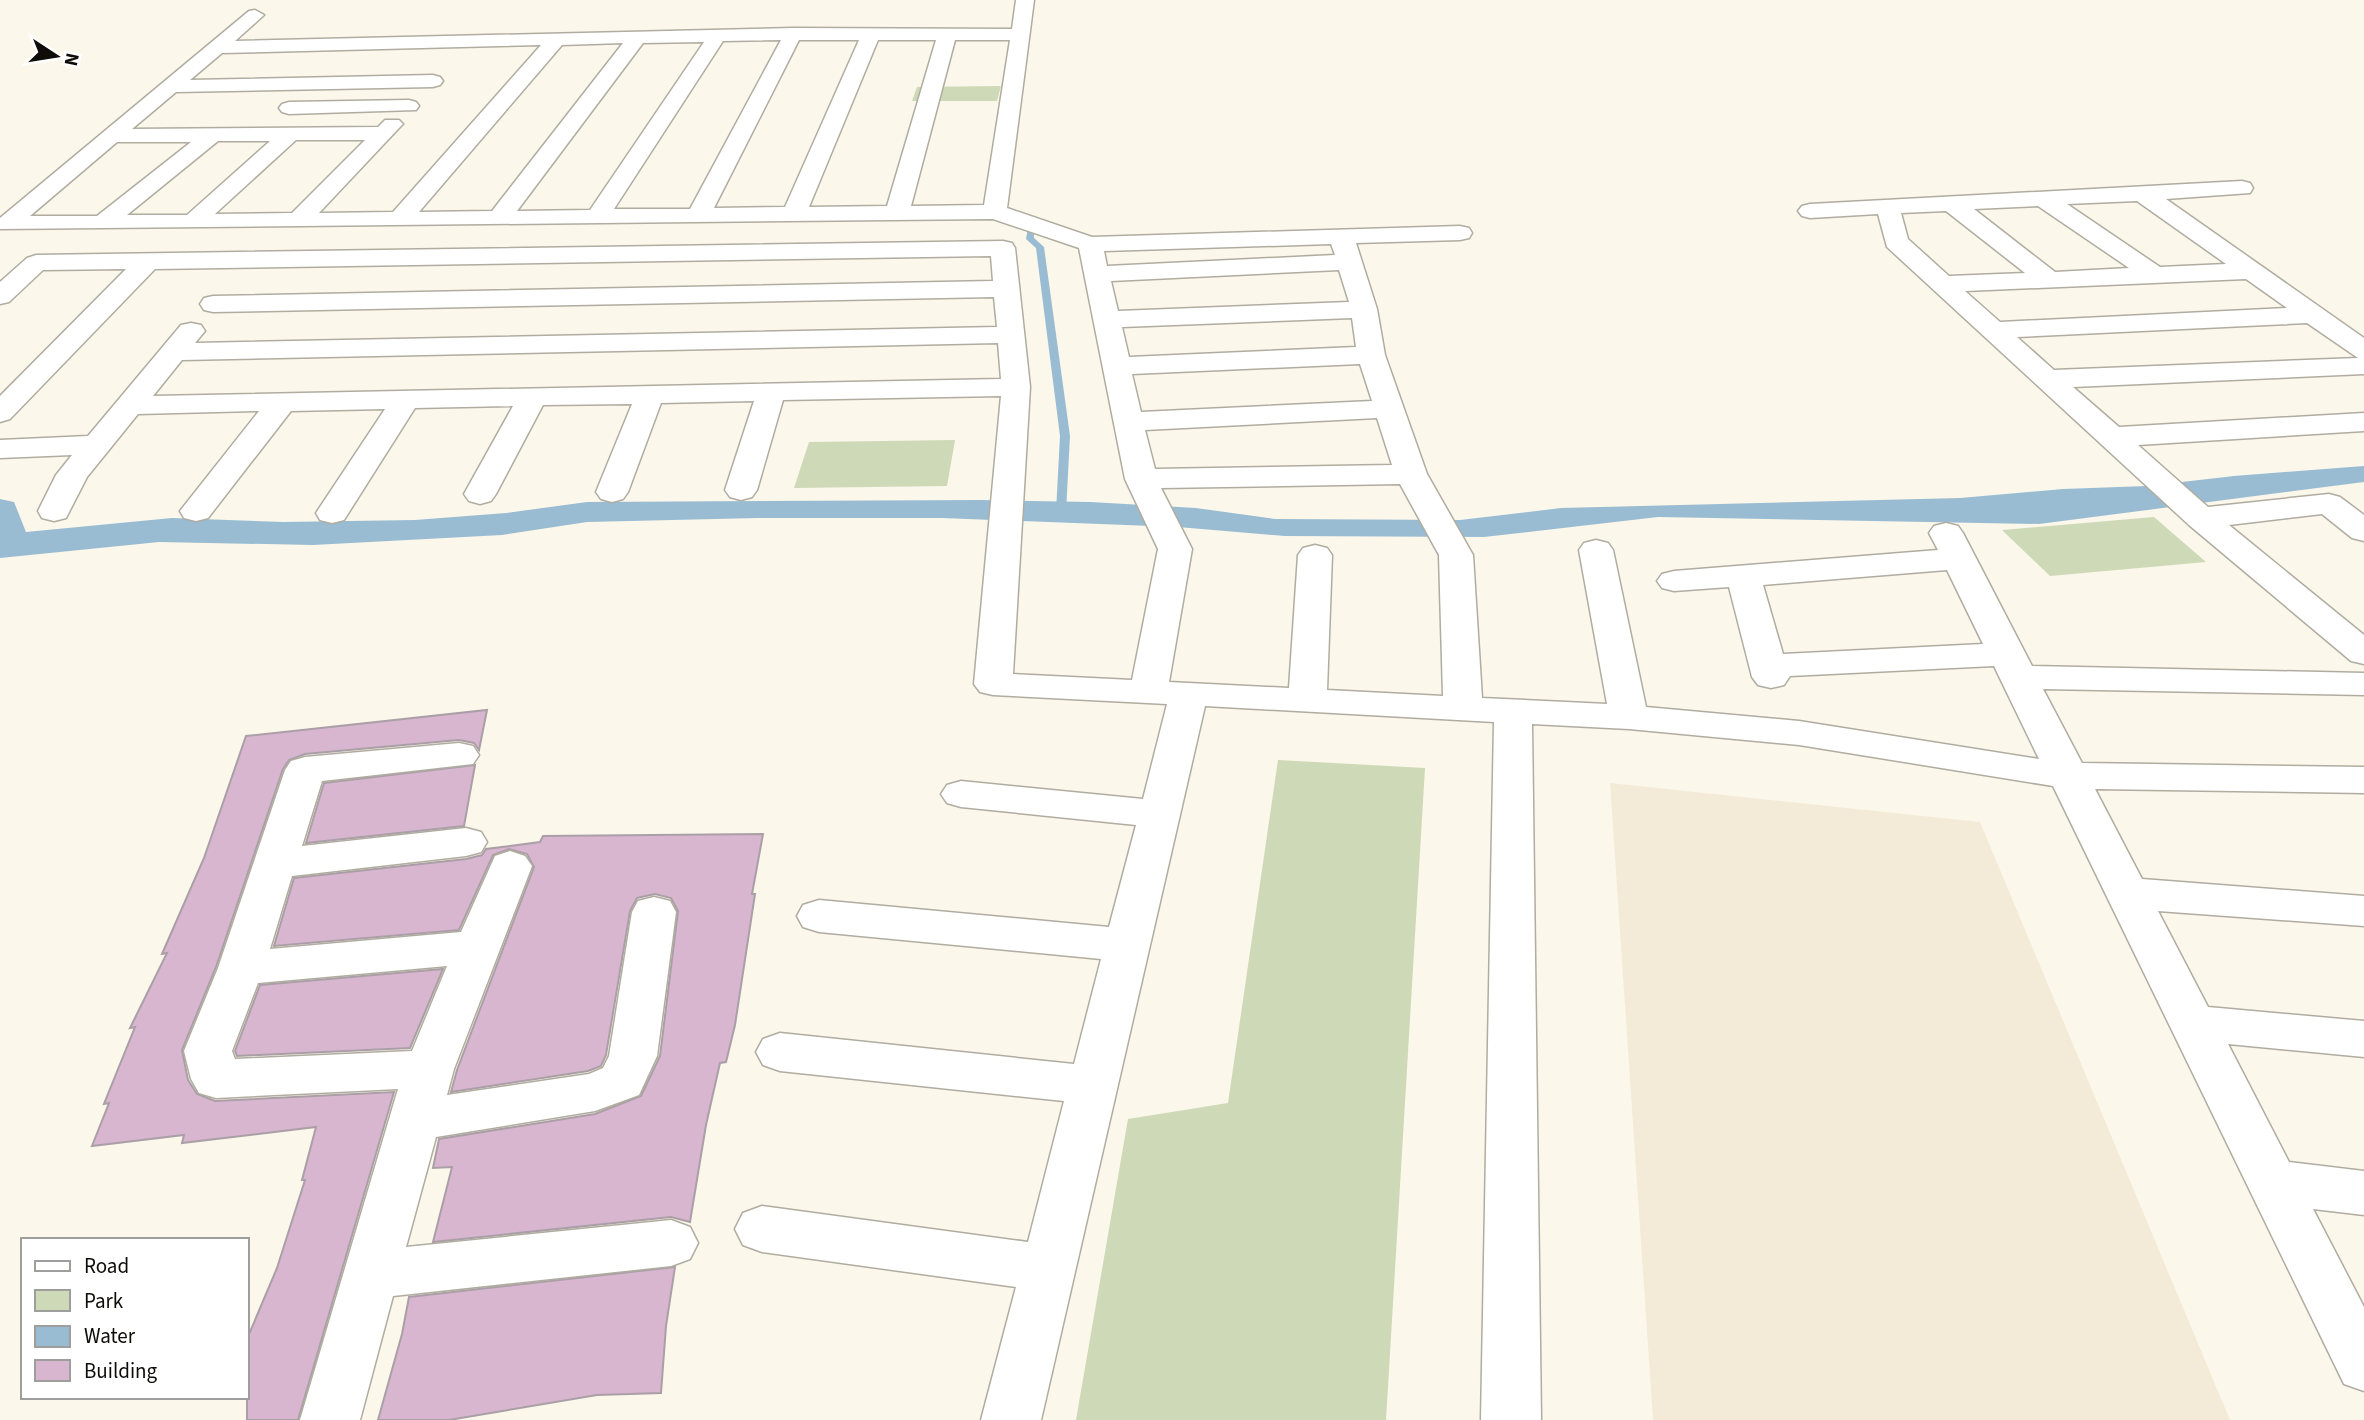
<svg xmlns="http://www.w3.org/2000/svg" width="2364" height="1420" font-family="'Source Sans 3',sans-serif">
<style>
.built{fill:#f3ebd8}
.green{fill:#ced9b7}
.water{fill:#99bcd3}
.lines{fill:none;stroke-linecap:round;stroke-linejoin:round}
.stream{fill:#99bcd3;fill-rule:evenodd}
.building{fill:#d8b6cf;stroke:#aa9fa7;stroke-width:2}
.minor-casing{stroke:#b0aca0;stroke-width:3}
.minor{fill:#fff;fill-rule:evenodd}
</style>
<rect width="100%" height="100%" fill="#fbf7ea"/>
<polygon class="built" points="1610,783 1980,822 2230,1420 1653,1420"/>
<g class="green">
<polygon points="1001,86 997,101 912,101 917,87"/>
<polygon points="955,440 947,486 794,488 809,442"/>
<polygon points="2154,517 2206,562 2050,576 2002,530"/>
<polygon points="1278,760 1425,768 1386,1420 1076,1420 1128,1119 1228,1103"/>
</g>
<polygon class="water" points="2364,466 2364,482 2039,524 1658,517 1484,537 1285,536 1178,527 942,518 758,518 587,522 502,535 313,545 159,542 0,558 0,499 14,502 26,532 172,518 283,522 415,520 506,513 587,502 981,500 1090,502 1196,508 1275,519 1460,520 1561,508 1960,498 2063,489 2147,486 2234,476"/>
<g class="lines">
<polygon class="stream" points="1028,228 1034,228 1034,238 1044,247 1070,436 1066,512 1061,515 1056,512 1060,436 1036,248 1026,239"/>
</g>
<g class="building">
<polygon points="487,710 479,750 474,743 459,740 305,754 289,760 283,769 216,967 182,1050 188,1080 197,1094 215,1101 394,1092 298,1420 247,1420 247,1339 277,1268 305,1180 302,1180 316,1127 182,1143 184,1135 92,1146 109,1103 104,1104 135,1027 130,1028 167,953 162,954 204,858 246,736"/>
<polygon points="475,765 464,826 306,843 324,783"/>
<polygon points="763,834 752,894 755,894 735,1025 726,1062 720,1063 706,1125 690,1222 671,1217 433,1242 452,1167 433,1168 439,1139 595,1114 641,1096 660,1056 678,911 671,898 655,894 637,898 630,911 606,1055 601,1066 588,1071 451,1092 457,1070 534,867 527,854 509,849 493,855 459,930 274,946 294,878 466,859 482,855 486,849 540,842 543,836"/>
<polygon points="443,969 410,1048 237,1056 235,1051 260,985"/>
<polygon points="675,1267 666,1326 661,1393 597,1395 449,1420 378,1420 402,1334 409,1297"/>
</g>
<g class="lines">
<defs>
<g id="minor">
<path d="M 1016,0 L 1034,0 L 1007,208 L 1092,237 L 1460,226 L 1469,228 L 1472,233 L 1469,238 L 1460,240 L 1356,243 L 1377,309 L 1385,355 L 1427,474 L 1473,555 L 1482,698 L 1607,704 L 1579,550 L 1584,543 L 1596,540 L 1608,543 L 1613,550 L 1646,707 L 1799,721 L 2039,759 L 1994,666 L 1790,676 L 1784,685 L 1771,688 L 1758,685 L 1752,677 L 1729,587 L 1674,591 L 1662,588 L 1657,581 L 1662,574 L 1674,571 L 1938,550 L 1929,533 L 1934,526 L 1946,523 L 1958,526 L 1963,533 L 2032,666 L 2364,673 L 2364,695 L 2043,689 L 2082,763 L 2364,767 L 2364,793 L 2095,789 L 2142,879 L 2364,896 L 2364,926 L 2158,911 L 2208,1007 L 2364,1021 L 2364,1057 L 2228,1044 L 2289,1162 L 2364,1171 L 2364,1215 L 2313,1209 L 2364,1307 L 2364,1391 L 2344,1384 L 2053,786 L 1799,745 L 1629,729 L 1532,724 L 1541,1420 L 1481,1420 L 1494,722 L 1205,706 L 1041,1420 L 981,1420 L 1016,1287 L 762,1252 L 743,1245 L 735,1229 L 743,1213 L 762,1206 L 1028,1242 L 1064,1101 L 780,1071 L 763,1065 L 756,1052 L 763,1039 L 780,1033 L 1074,1064 L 1101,959 L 819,932 L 803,927 L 797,916 L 803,905 L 819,900 L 1109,927 L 1136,825 L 961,807 L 947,803 L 941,794 L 947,785 L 961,781 L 1143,799 L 1167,704 L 993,695 L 980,692 L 974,684 L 1001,396 L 783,400 L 757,490 L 752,497 L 741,500 L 730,497 L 725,490 L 754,401 L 661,403 L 628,492 L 623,499 L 612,502 L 601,499 L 596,492 L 632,404 L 543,405 L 496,494 L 491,501 L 480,504 L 469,501 L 464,494 L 513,406 L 415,408 L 344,520 L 332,523 L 320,520 L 316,513 L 385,409 L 291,411 L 208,518 L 196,521 L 184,518 L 180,511 L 259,411 L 138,414 L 87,477 L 66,518 L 54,521 L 42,518 L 38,511 L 56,475 L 72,455 L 0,458 L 0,440 L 88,436 L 181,325 L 191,323 L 201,325 L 205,331 L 195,343 L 997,327 L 994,297 L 213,312 L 204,310 L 200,304 L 204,298 L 213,296 L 993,281 L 991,256 L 155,269 L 10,419 L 0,422 L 0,396 L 126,269 L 43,270 L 9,302 L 0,304 L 0,282 L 27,258 L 36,255 L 1003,241 L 1012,243 L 1015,248 L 1030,387 L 1013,674 L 1132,680 L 1158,549 L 1125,479 L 1079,248 L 993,219 L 0,229 L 0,218 L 249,11 L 255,10 L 264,15 L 235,41 L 793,28 L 1012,29 ZM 781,40 L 690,209 L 614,209 L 723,41 ZM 799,40 L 859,40 L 785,207 L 714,208 ZM 878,40 L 936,40 L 887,206 L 809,207 ZM 955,40 L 1010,40 L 984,205 L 911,206 ZM 704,42 L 590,210 L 517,211 L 643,43 ZM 623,43 L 492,211 L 419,212 L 562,45 ZM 541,45 L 393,212 L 319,213 L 399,128 L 403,124 L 399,120 L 385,120 L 378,127 L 132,129 L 176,92 L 433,87 L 440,85 L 443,81 L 440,77 L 433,75 L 190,80 L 222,53 ZM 296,140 L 365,140 L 292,213 L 215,214 ZM 218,141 L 270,141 L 187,215 L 127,215 ZM 117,142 L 191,142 L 97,216 L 30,216 ZM 1331,244 L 1335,255 L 1107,266 L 1104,251 ZM 1339,270 L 1349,302 L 1118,311 L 1111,281 ZM 1352,318 L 1356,347 L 1129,357 L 1122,327 ZM 998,343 L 1001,379 L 153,396 L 182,360 ZM 1360,364 L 1372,401 L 1141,412 L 1132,374 ZM 1377,418 L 1392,465 L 1155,469 L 1145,430 ZM 1400,484 L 1439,555 L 1443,696 L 1327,690 L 1332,555 L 1327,548 L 1315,545 L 1303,548 L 1298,555 L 1289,688 L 1169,682 L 1192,549 L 1161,488 ZM 1947,570 L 1983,644 L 1783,654 L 1763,585 Z"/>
<polygon points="409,100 416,102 419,106 416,110 289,114 282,112 279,108 282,104 289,102"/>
<path d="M 2242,181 L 2250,183 L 2253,188 L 2250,193 L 2166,199 L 2364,338 L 2364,374 L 2073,387 L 2119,427 L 2364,413 L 2364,431 L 2138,445 L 2208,507 L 2329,494 L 2340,497 L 2364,515 L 2364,541 L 2352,538 L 2322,514 L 2229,525 L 2364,635 L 2364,664 L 2351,661 L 2189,525 L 1887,247 L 1878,214 L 1810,218 L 1802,216 L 1798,211 L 1802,206 L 1810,204 ZM 2137,201 L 2226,264 L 2160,267 L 2067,204 ZM 2038,206 L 2129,268 L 2055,272 L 1974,209 ZM 1946,211 L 2025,273 L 1949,276 L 1908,239 L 1901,213 ZM 2246,279 L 2287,308 L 2000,322 L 1965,291 ZM 2307,323 L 2358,358 L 2054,370 L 2017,337 Z"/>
<path d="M 459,743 L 473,746 L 479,755 L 473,764 L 322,781 L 302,846 L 466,828 L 481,832 L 487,842 L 481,852 L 466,856 L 292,876 L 270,949 L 461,932 L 495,856 L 510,851 L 525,856 L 532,866 L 454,1069 L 447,1095 L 589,1074 L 603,1068 L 609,1056 L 632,912 L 638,901 L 654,897 L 670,901 L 676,912 L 657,1056 L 639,1095 L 595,1111 L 436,1137 L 406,1247 L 671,1220 L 690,1227 L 698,1243 L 690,1259 L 671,1266 L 393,1296 L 360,1420 L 300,1420 L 398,1089 L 216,1098 L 199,1093 L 191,1079 L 184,1051 L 218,968 L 285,770 L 291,761 L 305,757 ZM 447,966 L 412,1051 L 235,1059 L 232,1051 L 258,983 Z"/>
</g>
</defs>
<use href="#minor" class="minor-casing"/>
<use href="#minor" class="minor"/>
</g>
<rect x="21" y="1238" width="228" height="161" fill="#ffffff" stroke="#9e9e9c" stroke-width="2"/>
<rect x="35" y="1261" width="35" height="10" fill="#ffffff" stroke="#9e9e9c" stroke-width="2"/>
<text x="84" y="1273" font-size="21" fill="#0d0c08">Road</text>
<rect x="35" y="1290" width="35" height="21" fill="#ced9b7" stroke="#9e9e9c" stroke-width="2"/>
<text x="84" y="1308" font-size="21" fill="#0d0c08">Park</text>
<rect x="35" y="1326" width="35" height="21" fill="#99bcd3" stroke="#9e9e9c" stroke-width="2"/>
<text x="84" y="1343" font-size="21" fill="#0d0c08">Water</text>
<rect x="35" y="1360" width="35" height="21" fill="#d8b6cf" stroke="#9e9e9c" stroke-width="2"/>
<text x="84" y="1378" font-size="21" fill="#0d0c08">Building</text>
<g transform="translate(56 56) rotate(102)" stroke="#ffffff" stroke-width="5" paint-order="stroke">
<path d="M0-5L12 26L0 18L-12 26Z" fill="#0d0c08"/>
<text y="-10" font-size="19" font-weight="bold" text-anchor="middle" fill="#0d0c08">N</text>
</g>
</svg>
